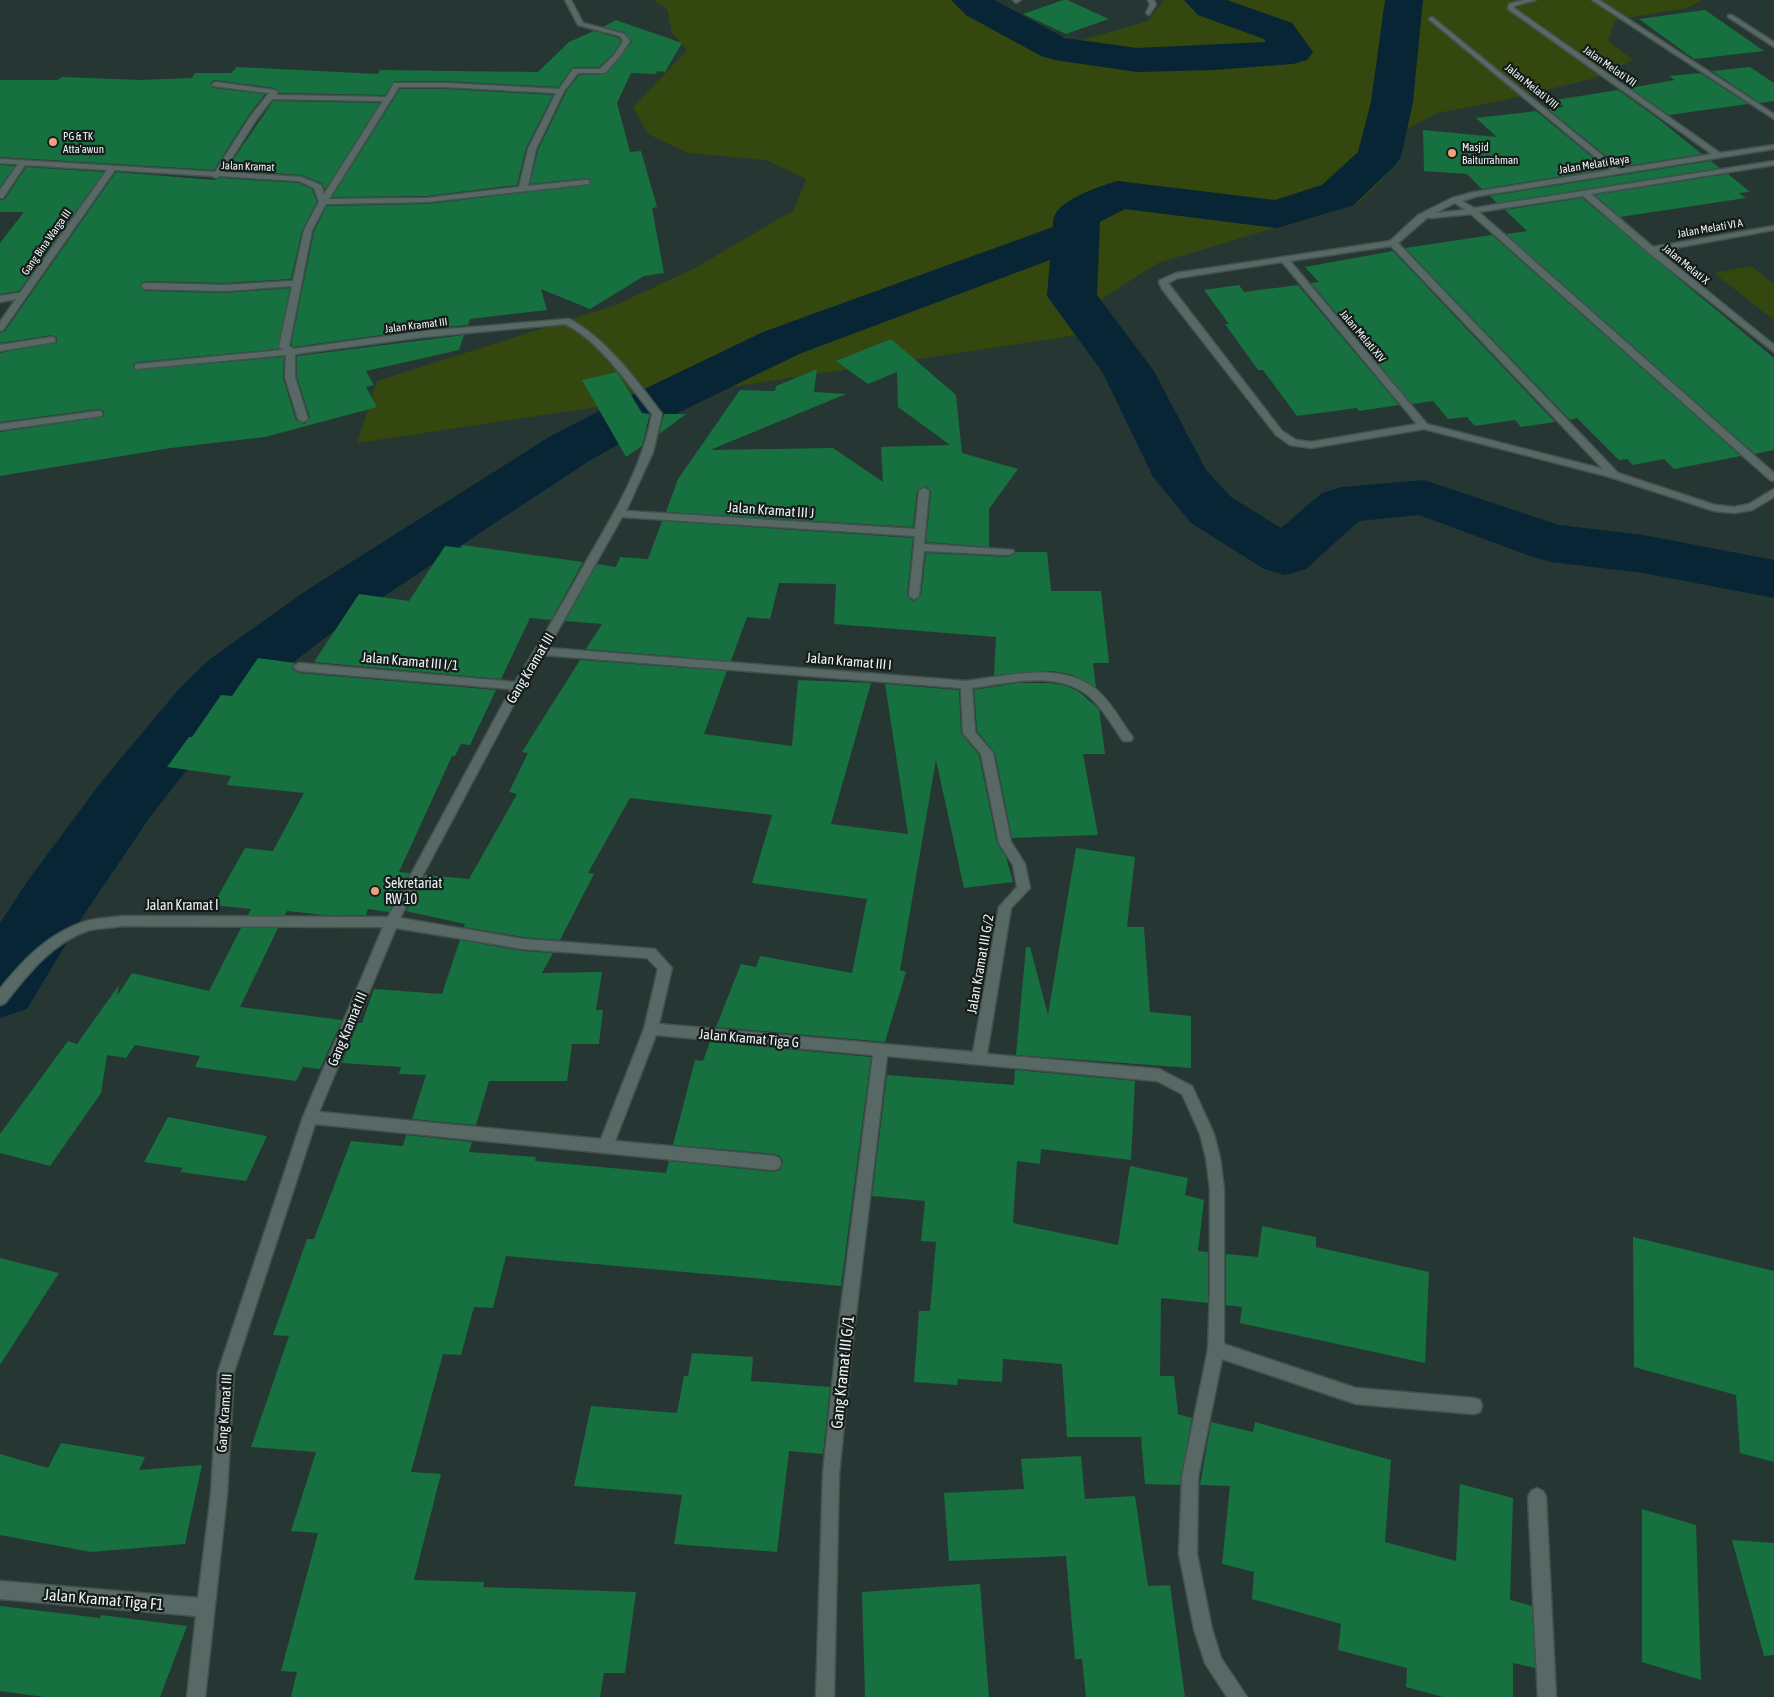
<svg xmlns="http://www.w3.org/2000/svg" width="1774" height="1697" font-family="'Asap Condensed',sans-serif">
<style>
.green{fill:#33470f}
.lines{fill:none;stroke-linecap:round;stroke-linejoin:round}
.river{fill:#072534;fill-rule:evenodd}
.building{fill:#16703f}
.street-casing{stroke:#43524f;stroke-width:3}
.street{fill:#586965;fill-rule:evenodd}
.poi-dot{fill:#f0a27a;stroke:#151c1b;stroke-width:2}
.labels{text-anchor:middle;stroke-width:4.5;stroke-linejoin:round;paint-order:stroke}
.far-street-label{font-size:11px;fill:#ebf5f3;stroke:#151c1b}
.far-poi-label{font-size:11px;fill:#ebf5f3;stroke:#151c1b;text-anchor:start}
.street-label{font-size:14px;fill:#ebf5f3;stroke:#151c1b}
.poi-label{font-size:14px;fill:#ebf5f3;stroke:#151c1b;text-anchor:start}
.near-street-label{font-size:16px;fill:#ebf5f3;stroke:#151c1b}
</style>
<rect width="100%" height="100%" fill="#263733"/>
<g class="green">
<polygon points="653,0 969,0 1012,27 1082,40 1148,21 1164,0 1702,0 1687,8 1615,20 1608,41 1633,60 1591,79 1500,101 1437,113 1392,137 1383,179 1358,203 1158,263 1103,298 1084,334 357,443 377,381 616,305 695,268 794,210 806,179 766,160 688,153 648,134 633,107 687,50 672,33 667,9"/>
<polygon points="1751,266 1774,284 1774,320 1714,273"/>
</g>
<g class="lines">
<g class="river">
<polygon points="951,0 994,0 1065,38 1137,48 1266,42 1264,39 1198,15 1184,0 1227,0 1292,23 1313,52 1307,60 1293,64 1214,70 1137,72 1055,60 1041,56 966,15"/>
<path d="M 1385,0 L 1423,0 L 1413,102 L 1401,157 L 1394,166 L 1354,205 L 1277,228 L 1125,209 L 1100,222 L 1097,295 L 1154,371 L 1206,470 L 1231,497 L 1281,528 L 1322,493 L 1342,487 L 1424,480 L 1559,525 L 1643,535 L 1774,560 L 1774,598 L 1643,573 L 1551,562 L 1530,556 L 1419,515 L 1359,521 L 1306,569 L 1285,575 L 1264,569 L 1191,523 L 1153,477 L 1103,373 L 1047,296 L 1050,260 L 799,354 L 647,428 L 589,461 L 351,618 L 256,691 L 225,721 L 150,817 L 81,919 L 27,1009 L 0,1018 L 0,923 L 29,879 L 102,781 L 179,689 L 210,659 L 307,590 L 549,437 L 609,406 L 763,332 L 1053,227 C 1053,223 1053,218 1055,215 C 1062,199 1102,185 1118,181 L 1275,200 L 1322,185 L 1358,152 L 1371,102 Z"/>
</g>
</g>
<g class="building">
<polygon points="1063,0 1067,0 1109,19 1066,34 1023,14"/>
<polygon points="1705,10 1764,51 1694,59 1639,19"/>
<polygon points="616,20 682,43 665,72 657,71 656,74 631,73 617,103 630,152 641,151 657,207 652,208 664,273 644,276 590,309 541,289 547,310 470,319 468,325 424,329 294,347 291,345 314,231 327,206 427,204 590,185 589,178 530,184 538,150 566,92 579,75 606,74 632,42 624,32 603,27"/>
<polygon points="594,31 619,38 621,41 614,53 599,67 573,67 558,87 446,81 394,81 385,95 279,93 274,88 215,80 210,83 213,88 265,94 248,116 214,170 0,157 0,80 58,80 62,77 140,80 192,78 195,73 231,73 237,67 378,74 380,70 538,72 569,42"/>
<polygon points="1750,67 1774,83 1774,101 1760,103 1712,71"/>
<polygon points="1700,73 1748,104 1669,115 1630,88 1675,80 1669,76"/>
<polygon points="400,89 446,89 553,95 526,148 517,185 427,196 332,197"/>
<polygon points="1618,90 1656,117 1702,154 1620,167 1548,109 1564,107 1555,100"/>
<polygon points="273,101 380,103 325,190 322,183 301,175 226,170"/>
<polygon points="1536,111 1607,169 1482,189 1467,174 1424,171 1423,130 1497,137 1476,118"/>
<polygon points="1711,161 1720,168 1497,203 1490,196"/>
<polygon points="0,165 15,166 0,187"/>
<polygon points="26,167 104,172 19,291 0,294 0,243 24,212 0,212 0,200 5,199"/>
<polygon points="116,172 215,180 220,178 299,183 312,189 317,202 302,230 291,279 225,283 145,281 139,286 145,291 225,293 290,288 278,349 138,362 133,364 134,370 284,357 283,378 296,420 304,424 310,418 297,377 297,356 464,335 459,350 366,371 374,385 366,387 377,407 265,437 171,448 0,476 0,432 103,417 104,411 99,409 0,422 0,353 57,342 57,337 52,335 0,343 0,333 5,331"/>
<polygon points="1728,174 1750,192 1739,193 1746,198 1620,217 1595,195"/>
<polygon points="1582,198 1774,358 1774,450 1755,454 1506,234 1527,231 1505,210"/>
<polygon points="1492,235 1741,456 1674,469 1664,459 1633,465 1627,459 1619,460 1577,418 1570,420 1405,248"/>
<polygon points="1393,251 1555,422 1521,427 1515,420 1475,426 1467,417 1448,419 1433,401 1412,404 1311,283 1319,282 1305,267"/>
<polygon points="1239,285 1244,292 1298,285 1399,405 1359,411 1357,408 1297,416 1263,370 1258,370 1225,324 1229,324 1204,290"/>
<polygon points="891,339 956,395 962,453 1018,469 989,509 989,547 926,542 931,491 925,486 917,491 913,527 666,512 678,479 740,390 775,391 776,386 817,369 814,392 846,394 710,450 833,448 883,482 881,447 950,445 898,407 897,372 868,384 836,361"/>
<polygon points="617,372 642,413 650,414 642,446 626,457 582,380"/>
<polygon points="664,414 686,414 659,434"/>
<polygon points="662,521 913,538 907,596 913,601 921,596 926,553 1009,557 1016,552 1047,552 1051,591 1101,591 1109,663 1093,663 1096,688 1070,674 1053,671 994,675 996,637 834,624 836,584 779,583 770,619 747,617 731,661 586,649 602,624 565,621 597,564 616,567 620,557 648,559"/>
<polygon points="463,545 583,562 551,620 530,618 501,679 314,662 359,594 409,601 445,546 461,548"/>
<polygon points="258,658 295,663 291,668 299,673 496,690 470,745 461,744 455,756 452,756 399,872 410,873 389,912 368,909 366,915 324,915 287,911 285,915 248,915 251,909 213,905 245,848 273,851 304,793 227,785 231,776 167,767 189,737 192,737 221,695 232,696"/>
<polygon points="580,660 727,671 704,734 792,746 798,680 871,683 831,824 908,834 885,684 959,690 961,733 979,755 997,843 1006,857 1013,882 964,888 936,760 900,970 906,972 885,1042 716,1027 741,964 756,967 760,956 852,973 867,899 752,883 772,815 630,798 588,873 594,874 560,940 523,937 464,927 465,924 406,911 425,875 469,879 517,794 509,792 528,753 522,752"/>
<polygon points="1018,683 1049,683 1064,685 1078,691 1099,709 1105,754 1083,754 1098,835 1012,838 995,753 977,731 974,690"/>
<polygon points="1076,848 1135,857 1127,927 1144,927 1150,1012 1191,1016 1191,1068 1016,1055 1026,947 1030,947 1048,1015"/>
<polygon points="241,928 278,928 240,1007 342,1020 320,1069 303,1067 296,1081 195,1067 200,1056 135,1045 126,1058 107,1055 101,1093 50,1166 0,1153 0,1134 68,1041 77,1044 119,985 117,996 132,973 209,991"/>
<polygon points="460,940 523,951 553,953 542,973 602,972 596,1010 603,1010 599,1044 572,1044 567,1081 489,1081 476,1125 412,1119 426,1075 399,1074 401,1067 342,1063 358,1023 362,1023 374,989 442,994"/>
<polygon points="710,1042 871,1057 841,1286 506,1256 493,1308 474,1307 461,1355 443,1354 411,1472 441,1474 414,1580 484,1582 483,1587 636,1592 625,1673 604,1673 600,1697 291,1697 297,1672 281,1671 318,1533 291,1531 316,1452 251,1447 289,1336 273,1335 307,1239 314,1239 351,1141 403,1146 406,1135 472,1142 469,1152 536,1157 535,1161 666,1173 669,1161 774,1172 780,1170 783,1162 780,1156 774,1154 673,1145 695,1060 703,1061"/>
<polygon points="1015,1070 1135,1081 1131,1160 1041,1149 1040,1164 1017,1161 1013,1223 1118,1245 1130,1166 1188,1178 1185,1195 1204,1200 1198,1251 1208,1252 1208,1303 1161,1298 1160,1376 1174,1376 1178,1414 1192,1418 1180,1485 1145,1484 1141,1437 1067,1437 1062,1364 1003,1359 1002,1382 958,1379 957,1385 914,1382 919,1311 930,1311 936,1242 921,1241 925,1201 872,1196 887,1075 1014,1085"/>
<polygon points="168,1117 267,1136 246,1181 180,1172 183,1168 144,1162"/>
<polygon points="1262,1226 1316,1237 1316,1247 1429,1272 1425,1363 1240,1323 1242,1307 1226,1305 1226,1254 1258,1257"/>
<polygon points="1633,1237 1774,1271 1774,1462 1740,1453 1736,1395 1634,1367"/>
<polygon points="0,1258 59,1273 0,1365"/>
<polygon points="692,1353 753,1357 751,1381 830,1387 823,1454 789,1451 777,1552 674,1544 682,1495 574,1486 591,1406 677,1413 684,1376 688,1376"/>
<polygon points="1211,1422 1253,1432 1255,1422 1391,1460 1385,1542 1456,1561 1460,1484 1513,1498 1510,1600 1532,1606 1535,1668 1513,1663 1513,1697 1443,1697 1406,1687 1407,1668 1338,1650 1341,1624 1252,1599 1254,1572 1222,1564 1230,1486 1200,1485"/>
<polygon points="61,1443 145,1457 139,1470 202,1465 185,1544 91,1552 0,1535 0,1454 48,1468"/>
<polygon points="1081,1456 1085,1499 1135,1496 1148,1586 1170,1585 1185,1697 1086,1697 1082,1659 1075,1659 1066,1556 949,1561 944,1493 1024,1489 1021,1459"/>
<polygon points="1642,1509 1696,1525 1701,1680 1642,1662"/>
<polygon points="1732,1540 1774,1543 1774,1655 1764,1656"/>
<polygon points="980,1584 989,1697 865,1697 862,1592"/>
<polygon points="0,1606 100,1618 101,1615 187,1626 160,1697 44,1697 0,1691"/>
</g>
<g class="lines">
<defs>
<g id="street">
<path d="M 565,0 L 571,0 L 583,23 L 624,34 L 630,41 L 620,56 L 605,73 L 578,73 L 564,91 L 536,149 L 528,186 L 586,180 L 589,180 L 589,184 L 427,202 L 326,204 L 312,230 L 289,346 L 294,349 L 424,331 L 569,319 C 604,336 639,383 662,414 L 653,452 L 626,511 L 915,529 L 919,491 L 924,488 L 929,491 L 924,544 L 1013,550 L 1014,552 L 1009,555 L 924,551 L 919,596 L 914,599 L 909,596 L 915,536 L 622,517 L 548,648 L 966,681 C 1007,676 1064,660 1099,692 C 1112,704 1121,721 1131,735 L 1133,738 L 1131,741 L 1123,741 C 1113,727 1104,710 1091,698 C 1060,669 1009,683 972,688 L 975,732 L 993,753 L 1011,842 L 1025,864 L 1030,888 L 1011,908 L 987,1054 L 1159,1069 L 1192,1086 L 1214,1134 L 1220,1158 L 1224,1189 L 1224,1344 L 1356,1388 L 1474,1398 L 1480,1400 L 1482,1406 L 1480,1412 L 1474,1414 L 1356,1404 L 1222,1359 L 1198,1477 L 1197,1554 L 1212,1629 L 1221,1658 L 1247,1697 L 1227,1697 L 1205,1663 L 1194,1629 L 1179,1554 L 1182,1477 L 1208,1349 L 1210,1290 L 1210,1189 L 1206,1158 L 1200,1134 L 1182,1094 L 1157,1081 L 887,1056 L 852,1347 L 839,1474 L 834,1697 L 816,1697 L 823,1474 L 836,1347 L 873,1055 L 656,1035 L 615,1141 L 774,1156 L 779,1158 L 781,1163 L 779,1168 L 774,1170 L 315,1124 L 234,1372 L 227,1494 L 205,1697 L 187,1697 L 196,1616 L 0,1599 L 0,1581 L 198,1598 L 211,1494 L 218,1372 L 303,1117 L 383,927 L 121,926 C 111,928 100,928 90,930 C 53,941 27,975 5,1003 L 0,1005 L 0,989 C 23,960 50,932 87,921 C 98,918 110,918 121,916 L 388,917 L 511,689 L 299,671 L 293,667 L 299,663 L 515,682 C 541,642 564,601 587,560 C 614,513 642,469 652,414 C 629,385 599,340 565,324 L 424,337 L 295,354 L 295,377 L 308,419 L 303,422 L 298,419 L 285,377 L 286,355 L 135,369 L 135,365 L 138,364 L 283,350 L 279,347 L 292,286 L 225,291 L 145,289 L 141,286 L 145,283 L 225,285 L 293,281 L 304,230 L 319,202 L 314,188 L 299,181 L 220,176 L 216,178 L 212,176 L 115,170 L 3,330 L 0,331 L 0,322 L 16,299 L 0,302 L 0,296 L 20,293 L 107,170 L 25,165 L 3,198 L 0,198 L 0,190 L 18,164 L 0,163 L 0,159 L 215,172 L 250,117 L 269,93 L 213,86 L 212,84 L 216,82 L 274,90 L 278,92 L 276,95 L 386,97 L 394,83 L 446,83 L 559,89 L 573,69 L 600,69 L 615,54 L 623,41 L 620,36 L 578,25 ZM 399,87 L 446,87 L 556,93 L 528,149 L 519,187 L 427,198 L 329,199 ZM 272,99 L 383,101 L 324,194 L 321,185 L 301,177 L 223,172 L 256,120 ZM 543,655 L 961,688 L 963,733 L 981,754 L 999,843 L 1013,865 L 1017,887 L 999,907 L 973,1052 L 659,1024 L 672,968 L 655,949 L 523,939 L 400,918 L 523,687 ZM 396,928 L 523,949 L 647,958 L 658,969 L 644,1029 L 601,1139 L 319,1112 Z"/>
<polygon points="1013,0 1021,0 1016,3"/>
<polygon points="1148,0 1154,0 1156,5 1149,15 1146,13 1150,5"/>
<path d="M 1524,0 L 1536,0 L 1514,6 L 1514,8 L 1720,153 L 1774,145 L 1774,149 L 1478,196 L 1462,201 L 1474,208 L 1774,161 L 1774,165 L 1591,194 L 1653,247 L 1774,226 L 1774,230 L 1658,251 L 1774,345 L 1774,352 L 1648,252 L 1583,196 L 1479,212 L 1774,473 L 1774,481 L 1770,480 L 1471,214 L 1431,218 L 1428,217 L 1398,243 L 1618,473 L 1715,505 L 1734,507 L 1749,504 L 1774,489 L 1774,497 L 1752,510 L 1734,513 L 1714,511 L 1610,477 L 1424,429 L 1311,448 L 1290,445 L 1276,435 L 1162,289 L 1159,282 L 1160,280 L 1176,273 L 1390,241 L 1418,215 L 1452,198 L 1474,192 L 1611,170 L 1430,20 L 1429,19 L 1432,17 L 1619,169 L 1712,154 L 1508,9 L 1509,4 ZM 1455,203 L 1465,210 L 1435,213 ZM 1391,246 L 1603,469 L 1427,424 L 1290,261 ZM 1282,262 L 1417,424 L 1311,442 L 1296,440 L 1282,431 L 1168,283 L 1178,278 Z"/>
<polygon points="1592,0 1599,0 1774,114 1774,119"/>
<polygon points="1728,15 1732,15 1774,42 1774,47 1728,17"/>
<polygon points="52,337 55,338 55,342 0,351 0,345"/>
<polygon points="99,411 102,412 102,416 0,430 0,424"/>
<polygon points="1537,1488 1543,1491 1546,1497 1556,1697 1538,1697 1528,1497 1531,1491"/>
</g>
</defs>
<use href="#street" class="street-casing"/>
<use href="#street" class="street"/>
</g>
<g class="poi-dot">
<circle cx="53" cy="142" r="5"/>
<circle cx="1452" cy="153" r="5"/>
<circle cx="375" cy="891" r="5"/>
</g>
<g class="labels">
<g class="far-street-label">
<text transform="translate(1610 66) rotate(35)" y="4">Jalan Melati VII</text>
<text transform="translate(1532 86) rotate(39)" y="4">Jalan Melati VIII</text>
<text transform="translate(1594 164) rotate(-9)" y="4">Jalan Melati Raya</text>
<text transform="translate(248 166) rotate(2)" y="4">Jalan Kramat</text>
<text transform="translate(1710 228) rotate(-10)" y="4">Jalan Melati VI A</text>
<text transform="translate(46 242) rotate(-55)" y="4">Gang Bina Warga III</text>
<text transform="translate(1686 264) rotate(39)" y="4">Jalan Melati X</text>
<text transform="translate(416 325) rotate(-7)" y="4">Jalan Kramat III</text>
<text transform="translate(1363 336) rotate(50)" y="4">Jalan Melati XIV</text>
</g>
<g class="far-poi-label">
<text x="63" y="140">PG &amp; TK<tspan x="63" dy="13">Atta'awun</tspan></text>
<text x="1462" y="151">Masjid<tspan x="1462" dy="13">Baiturrahman</tspan></text>
</g>
<g class="street-label">
<text transform="translate(771 510) rotate(4)" y="5">Jalan Kramat III J</text>
<text transform="translate(410 661) rotate(5)" y="5">Jalan Kramat III I/1</text>
<text transform="translate(849 661) rotate(5)" y="5">Jalan Kramat III I</text>
<text transform="translate(530 668) rotate(-59)" y="5">Gang Kramat III</text>
<text x="182" y="910">Jalan Kramat I</text>
<text transform="translate(980 964) rotate(-80)" y="5">Jalan Kramat III G/2</text>
<text transform="translate(347 1029) rotate(-67)" y="5">Gang Kramat III</text>
<text transform="translate(749 1038) rotate(5)" y="5">Jalan Kramat Tiga G</text>
<text transform="translate(224 1413) rotate(-86)" y="5">Gang Kramat III</text>
</g>
<g class="poi-label">
<text x="385" y="888">Sekretariat<tspan x="385" dy="16">RW 10</tspan></text>
</g>
<g class="near-street-label">
<text transform="translate(842 1372) rotate(-84)" y="6">Gang Kramat III G/1</text>
<text transform="translate(104 1599) rotate(5)" y="6">Jalan Kramat Tiga F1</text>
</g>
</g>
</svg>
